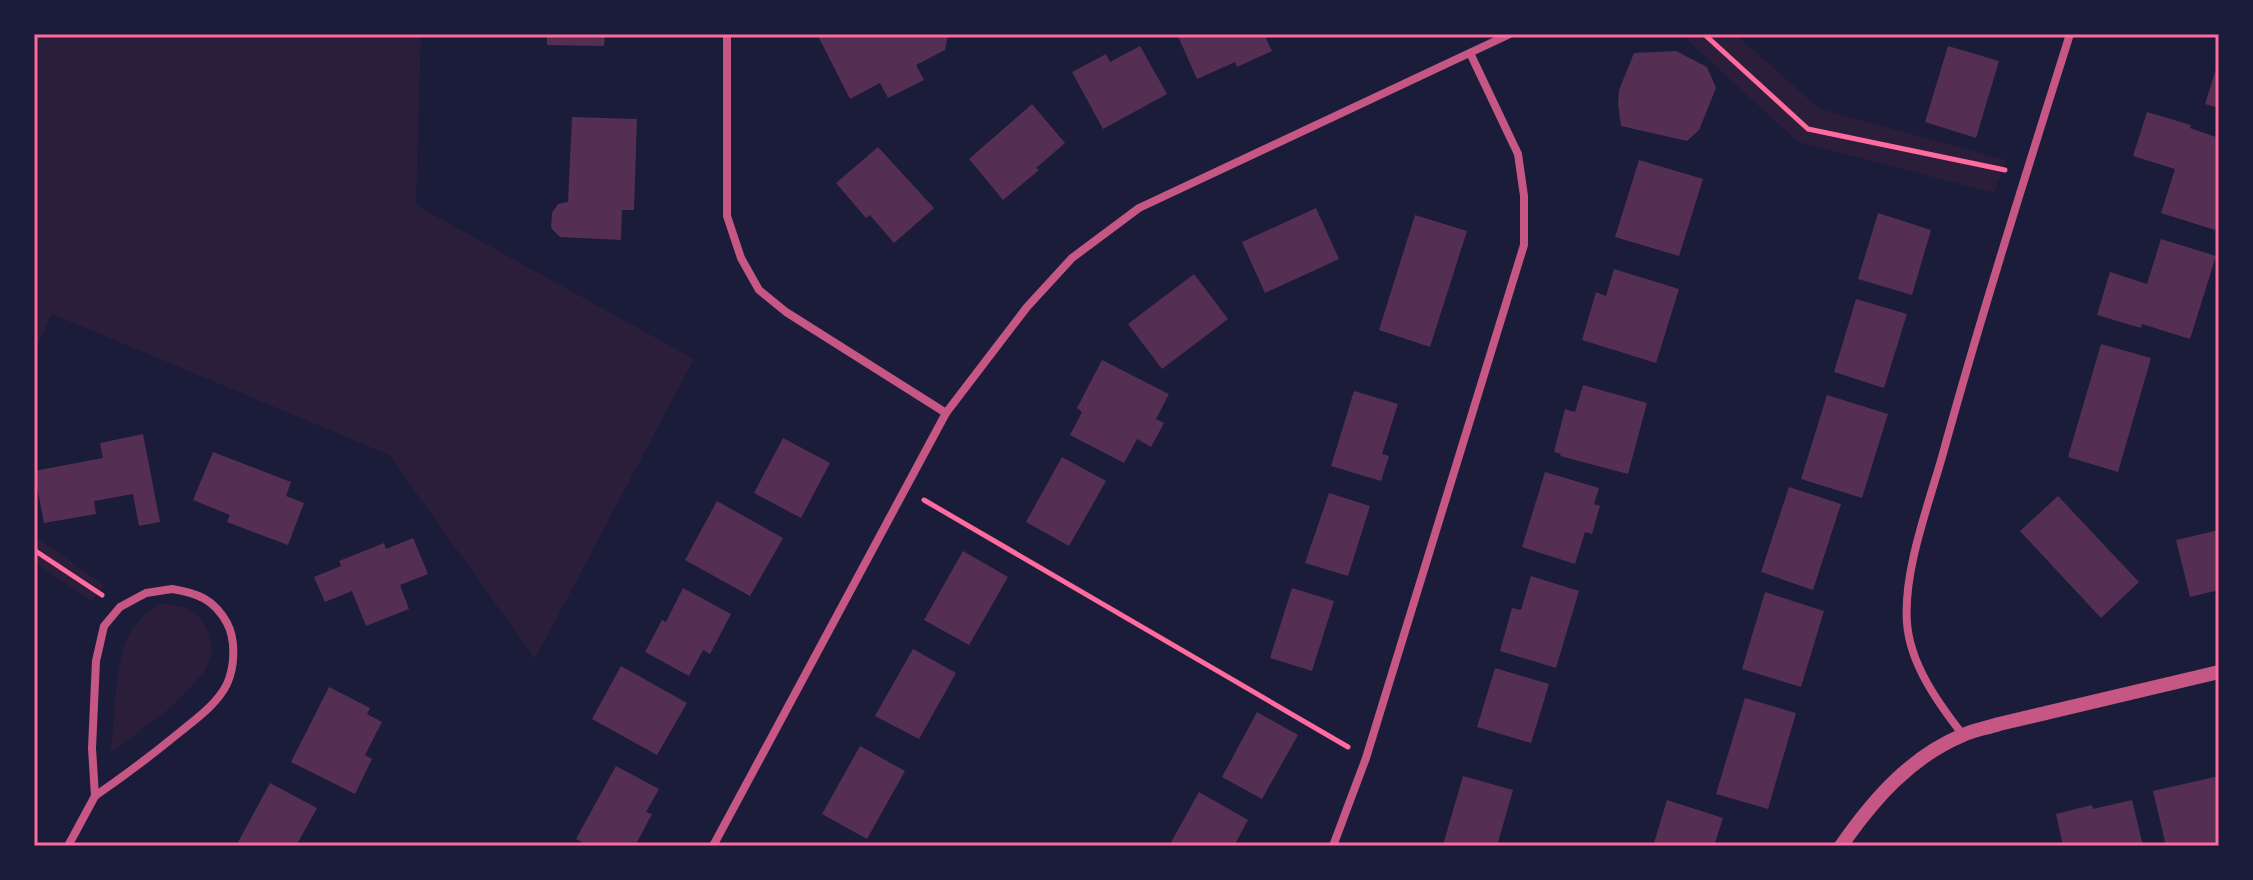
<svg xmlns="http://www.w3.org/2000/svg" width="2253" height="880" font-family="Mulish,sans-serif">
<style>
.green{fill:#2a1e3b}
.building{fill:#542f53}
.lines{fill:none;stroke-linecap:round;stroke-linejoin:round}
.path{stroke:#ff6b9d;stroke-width:5}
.minor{stroke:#c65784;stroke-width:8}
.tertiary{stroke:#c65784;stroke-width:14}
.neatline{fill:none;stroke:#ff6b9d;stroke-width:3}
</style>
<rect width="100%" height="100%" fill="#1b1b3a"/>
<g class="green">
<polygon points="34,34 421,34 416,205 694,359 535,659 389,455 52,314 34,353"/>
<polygon points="1681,34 1735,34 1820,109 2006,160 1994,193 1798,142"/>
<polygon points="34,536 104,585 92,601 34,562"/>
<path d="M 162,603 L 183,607 L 198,616 L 209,633 L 213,650 L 205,671 L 174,705 L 111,753 C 114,721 115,660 130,633 C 137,620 149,611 162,603 Z"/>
</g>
<g class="building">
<polygon points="547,34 605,34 604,46 547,45"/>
<polygon points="817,34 948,34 945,50 916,65 924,80 888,98 880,83 850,99"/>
<polygon points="1177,34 1264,34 1272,51 1237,67 1235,62 1197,79"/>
<polygon points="1140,46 1167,94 1103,129 1072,72 1106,54 1110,62"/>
<polygon points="1948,46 1999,61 1976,138 1925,122"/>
<polygon points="1676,51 1707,67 1716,88 1699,130 1687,141 1621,126 1618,104 1619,90 1634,53"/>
<polygon points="2218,63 2219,63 2219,108 2205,104"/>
<polygon points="1032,104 1065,143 1036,168 1039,170 1003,200 969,159"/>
<polygon points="2147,112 2191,125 2190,128 2219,138 2219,215 2215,230 2161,213 2175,169 2133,156"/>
<polygon points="572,117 637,119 634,210 622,210 621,240 560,237 551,228 552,213 558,204 568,202"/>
<polygon points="878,147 934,208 894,243 870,215 866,218 836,183"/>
<polygon points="1639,160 1703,179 1679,256 1615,237"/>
<polygon points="1316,208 1339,259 1265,293 1242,242"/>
<polygon points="1878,213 1931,230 1912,295 1858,279"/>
<polygon points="1415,215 1467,231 1430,347 1379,330"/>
<polygon points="2161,239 2216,256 2190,339 2142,324 2141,328 2097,315 2110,272 2147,284"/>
<polygon points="1614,269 1679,289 1656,363 1582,340 1596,292 1606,296"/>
<polygon points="1194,274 1228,319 1162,369 1128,324"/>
<polygon points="1856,299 1907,314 1884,388 1834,372"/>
<polygon points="2101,344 2151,358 2118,472 2068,457"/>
<polygon points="1102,360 1169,394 1156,419 1164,423 1151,447 1137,439 1124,463 1070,435 1082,412 1077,408"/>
<polygon points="1583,385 1647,403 1628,474 1560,456 1561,454 1554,452 1565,409 1575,412"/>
<polygon points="1354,391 1398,404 1382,454 1389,456 1381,481 1331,466"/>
<polygon points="1827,395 1888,414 1862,498 1801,479"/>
<polygon points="143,434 160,522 139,526 133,494 94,501 96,514 44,523 34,471 103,458 100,443"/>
<polygon points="783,438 830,463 801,518 754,493"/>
<polygon points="213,452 291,482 286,496 304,503 288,545 227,522 230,515 193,500"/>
<polygon points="1062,457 1106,481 1069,546 1026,522"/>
<polygon points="1545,472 1599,488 1594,504 1600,506 1592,534 1585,532 1575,564 1522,547"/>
<polygon points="1789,487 1841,504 1813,590 1761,572"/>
<polygon points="1329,493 1370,506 1348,576 1305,563"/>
<polygon points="2058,496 2139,582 2101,618 2020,531"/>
<polygon points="717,501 783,538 750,596 685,560"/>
<polygon points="2219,530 2219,590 2190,597 2176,540"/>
<polygon points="413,538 428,574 400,585 409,609 366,626 352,591 325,602 314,577 341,566 339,561 384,543 386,549"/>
<polygon points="963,551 1008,577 969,645 924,620"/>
<polygon points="1531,576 1579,591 1556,668 1500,651 1512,608 1521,610"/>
<polygon points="683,588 731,614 710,654 703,650 689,676 645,652 662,620 666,622"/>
<polygon points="1292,588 1334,601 1312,671 1270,658"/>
<polygon points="1765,592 1824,611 1801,687 1742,669"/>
<polygon points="913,649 956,673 919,739 875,716"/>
<polygon points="621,666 687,703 657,755 592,719"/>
<polygon points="1495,668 1549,684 1531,743 1477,727"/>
<polygon points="329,687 370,708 367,714 382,722 365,755 372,759 355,794 291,762"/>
<polygon points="1745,698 1796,713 1768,809 1716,794"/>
<polygon points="1257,712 1298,735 1262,799 1222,777"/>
<polygon points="860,746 905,771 867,839 822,814"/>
<polygon points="616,766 659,789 646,812 652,814 635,846 589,846 576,839"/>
<polygon points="1463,776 1513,790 1497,846 1443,845"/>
<polygon points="2219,776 2219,842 2200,846 2166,846 2153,791"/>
<polygon points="270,783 317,808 296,846 236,846"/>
<polygon points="1199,792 1248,820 1234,846 1169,846"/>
<polygon points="1667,800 1723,818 1714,846 1653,846"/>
<polygon points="2132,800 2143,846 2063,846 2056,814 2092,805 2093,809"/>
</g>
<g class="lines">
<g class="path">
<polyline points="1704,34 1808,129 2005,170"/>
<polyline points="924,500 1348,747"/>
<polyline points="34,550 102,595"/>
</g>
<g class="minor">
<polyline points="727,34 727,216 741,258 759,290 786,312 946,413"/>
<path d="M 172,589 C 197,593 214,599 227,623 C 236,640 235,666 227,684 C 217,704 197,718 180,732 C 152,755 124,776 95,796 L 92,748 L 96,661 L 104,626 L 120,607 L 146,593 Z"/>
<path d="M 1963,735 C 1938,703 1910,664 1907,623 C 1903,572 1928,506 1942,457 C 1981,315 2026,174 2070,34"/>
<polyline points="68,846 95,796"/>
<polyline points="713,846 946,413 1027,307 1072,258 1139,208 1510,34"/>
<polyline points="1333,846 1366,758 1524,245 1524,196 1518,154 1470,53"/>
</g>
<path class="tertiary" d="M 1841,846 C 1873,800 1910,757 1963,735 C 1974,730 1987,728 1999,724 L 2219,672"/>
</g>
<rect width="2253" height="880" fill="none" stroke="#1b1b3a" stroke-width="72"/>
<rect x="36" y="36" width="2181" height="808" class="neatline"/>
</svg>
